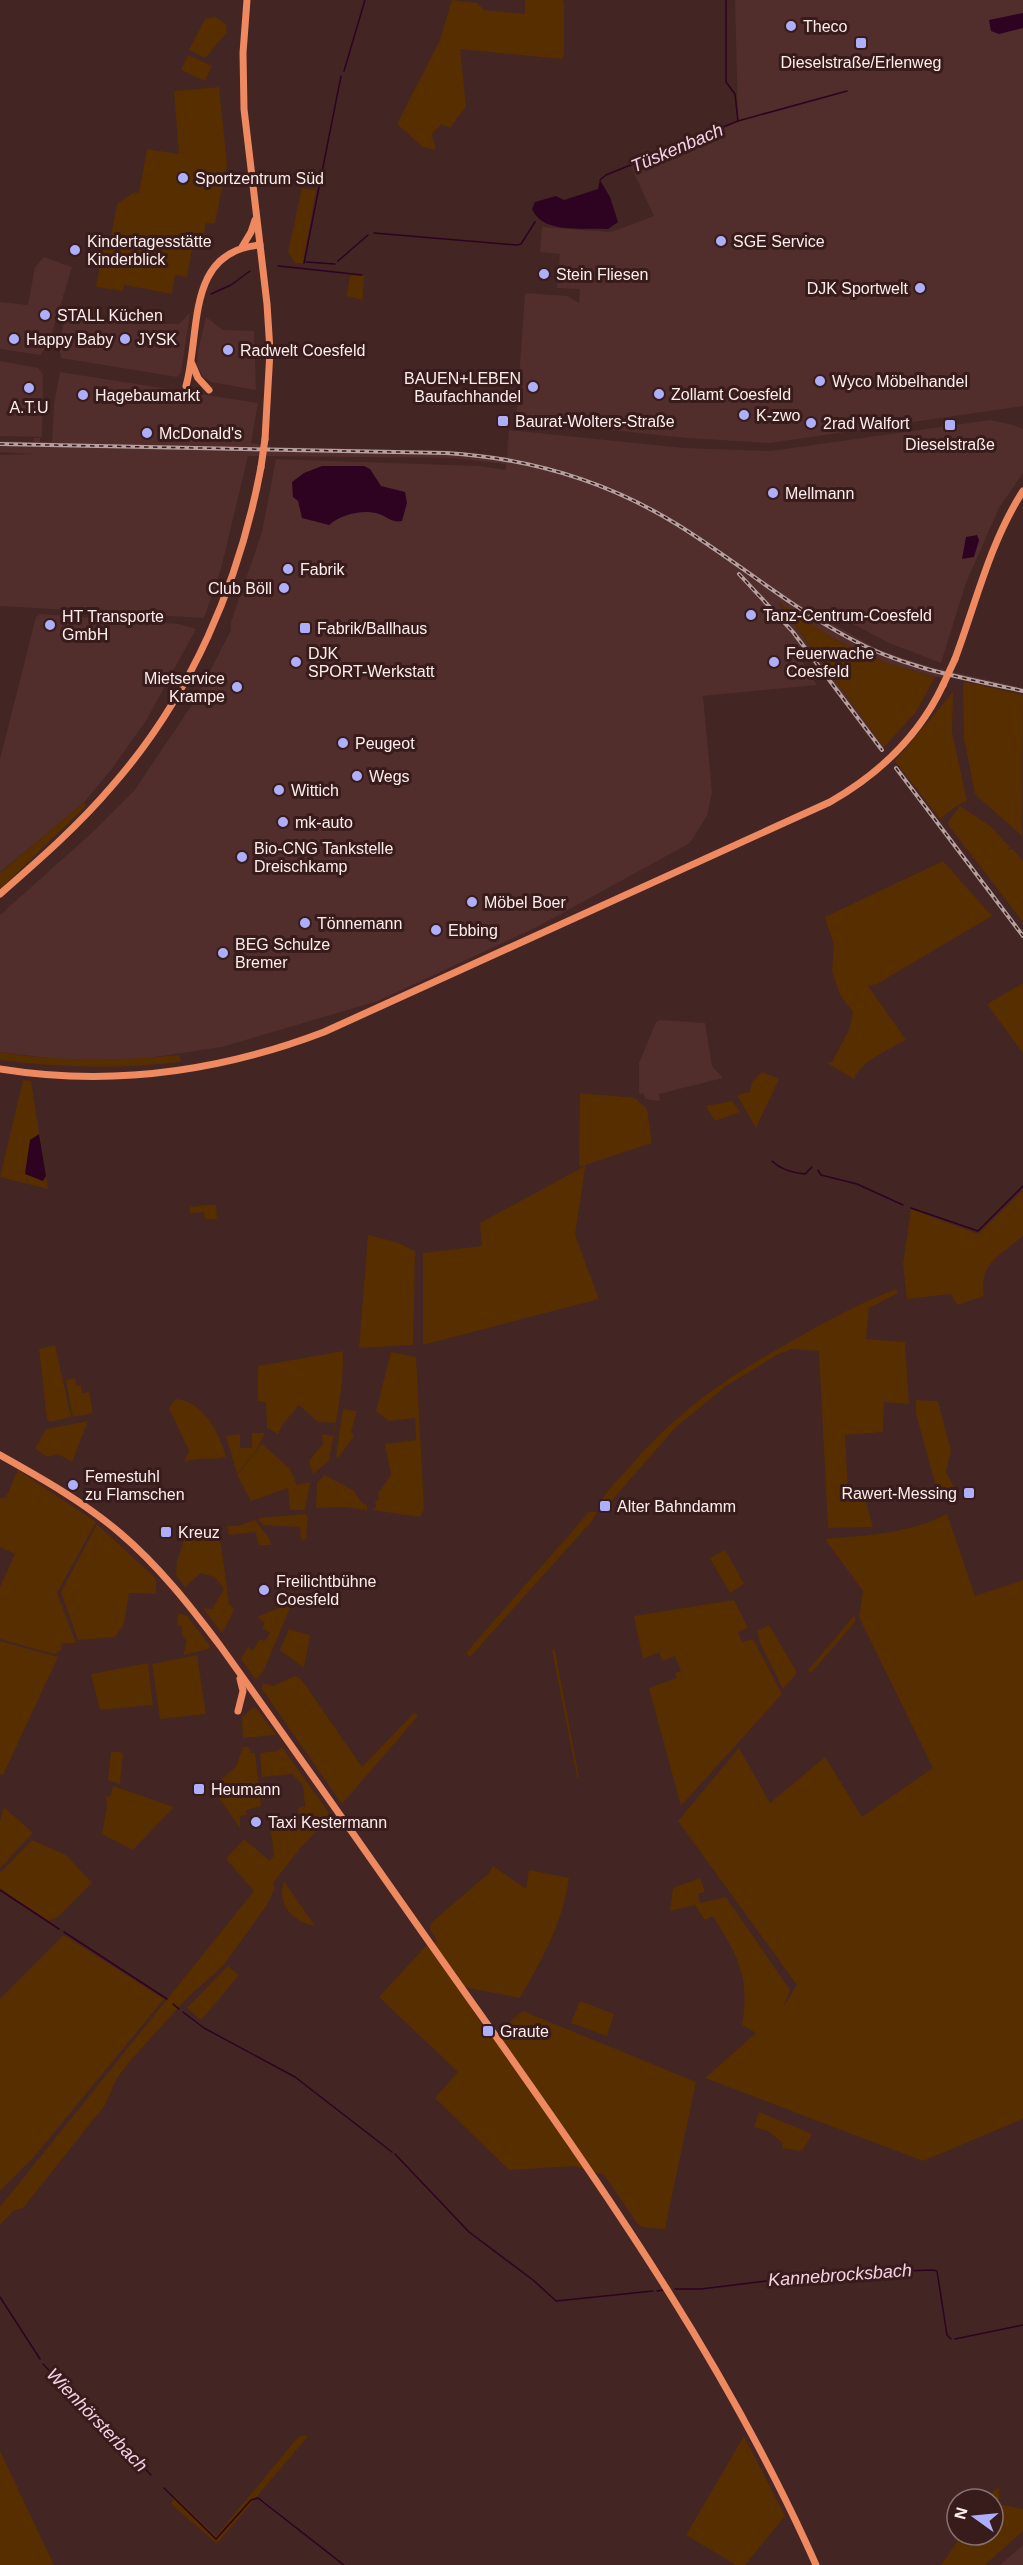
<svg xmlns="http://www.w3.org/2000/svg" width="1023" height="2565" font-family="Helvetica,sans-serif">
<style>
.built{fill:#512d2b}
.green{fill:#562e00}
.water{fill:#2e0322}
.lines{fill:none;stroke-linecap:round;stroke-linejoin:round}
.stream{stroke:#2e0322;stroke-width:1.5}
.major{stroke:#ef8960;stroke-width:7}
.rail-casing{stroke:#b5a09f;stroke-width:4}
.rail{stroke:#381c1b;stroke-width:1.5;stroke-dasharray:4.5;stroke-linecap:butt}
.major-bridge{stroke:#ef8960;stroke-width:7}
.poi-dot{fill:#adaffb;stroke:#381c1b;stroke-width:2}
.labels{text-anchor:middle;stroke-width:6;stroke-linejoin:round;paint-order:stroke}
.poi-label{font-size:16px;fill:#fdedec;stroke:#381c1b;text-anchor:start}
.water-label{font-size:18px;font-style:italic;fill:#f7d0e6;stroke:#381c1b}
</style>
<rect width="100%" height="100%" fill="#432524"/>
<g class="built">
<polygon points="735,0 1023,0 1023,406 770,443 687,438 516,420 525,293 567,296 579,303 580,289 557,288 560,254 540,252 542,227 611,232 654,216 631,167 738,120"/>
<polygon points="44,257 72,267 48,346 40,355 0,349 0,302 28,305 35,267"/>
<polygon points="68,312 137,324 179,324 190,313 181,373 177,377 61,358 59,348 65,315"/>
<polygon points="206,317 223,330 254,331 256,390 211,382 203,377 197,364 198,351"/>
<polygon points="0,361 38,368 43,374 42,437 0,436"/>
<polygon points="60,372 258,403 251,443 273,447 456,451 507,457 509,430 685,448 770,451 990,420 1013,425 1023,429 1023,473 999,508 966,583 941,663 889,643 840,617 810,611 879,650 931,667 1023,688 1023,693 956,678 935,677 886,663 834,639 779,604 884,747 880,752 802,647 795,650 817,685 703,696 712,793 707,816 690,843 539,926 378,1001 222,1047 136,1060 63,1060 0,1052 0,915 95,830 134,791 194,702 231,630 231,622 262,532 276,459 479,466 506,470 506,464 452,458 248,456 221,569 204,618 0,606 0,455 34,454 0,452 0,441 33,442 34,438 40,438 40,442 52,442 54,404"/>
<polygon points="40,614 179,624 196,629 147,719 114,766 82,805 0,872 0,759 36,617"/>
<polygon points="660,1020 705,1023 712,1066 723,1078 659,1094 660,1101 645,1099 644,1094 639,1093 639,1063 656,1022"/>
<polygon points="1023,2545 1023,2565 1000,2565"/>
</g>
<g class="green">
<polygon points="452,0 477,3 484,10 525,14 525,0 562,0 564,2 564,55 561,59 460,49 466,106 450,128 441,124 432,134 436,150 423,147 397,124 440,40"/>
<polygon points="215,17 226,24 227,32 205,58 189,50 205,19"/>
<polygon points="188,55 212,66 205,81 181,70"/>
<polygon points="219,87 227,163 215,224 206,223 203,240 194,238 187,277 175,275 172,294 124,285 123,291 96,287 103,247 109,248 117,204 134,192 139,193 147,149 179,154 174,91"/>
<polygon points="302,188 316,190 303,263 295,263 288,252"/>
<polygon points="364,275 363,300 347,296 350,276"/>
<polygon points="778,602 834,639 886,663 935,677 916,712 884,747"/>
<polygon points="966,682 1023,695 1022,836 975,794 964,738 963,683"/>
<polygon points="953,692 952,732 967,801 956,806 940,819 895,761"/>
<polygon points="83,803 87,805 0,889 0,873"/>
<polygon points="960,806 990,826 1010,847 1007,850 1013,849 1023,861 1023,922 949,826 948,822"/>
<path d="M 943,861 L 992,916 L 877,984 L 868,986 L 906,1040 C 888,1050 862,1060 854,1079 L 827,1063 L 832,1062 L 849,1030 L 853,1012 L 840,995 L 832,971 L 834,945 L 825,917 Z"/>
<polygon points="1023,983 1023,1053 987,1004"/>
<path d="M 0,1052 C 59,1062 119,1061 179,1055 L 181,1062 C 119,1069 61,1068 0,1060 Z"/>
<polygon points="762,1072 779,1079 756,1128 737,1095 750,1092 752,1082"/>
<polygon points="23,1080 31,1081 48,1189 0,1177"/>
<polygon points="580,1093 635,1098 647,1109 652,1143 585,1165 585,1168 575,1235 599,1299 423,1345 423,1253 482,1246 480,1223 585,1166 579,1166"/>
<polygon points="732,1101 740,1112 715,1121 706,1106"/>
<path d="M 1023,1190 L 1023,1236 C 1000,1256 978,1263 984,1296 L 957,1305 L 951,1294 L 907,1299 L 903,1264 L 911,1209 L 978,1234 Z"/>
<polygon points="207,1205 216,1205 217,1219 205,1219 204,1212 190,1213 190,1207"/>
<polygon points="368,1235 396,1242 415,1251 413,1345 359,1348"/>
<path d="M 896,1289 L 898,1293 L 869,1308 L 866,1339 L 905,1342 L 909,1404 L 884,1402 L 883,1432 L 845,1435 L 848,1493 L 856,1493 L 866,1502 L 873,1527 L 828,1528 L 819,1351 L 792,1349 L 777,1355 L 726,1386 L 675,1428 L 608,1505 L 600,1503 C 607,1489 622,1476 632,1464 C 681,1408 726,1378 790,1342 C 825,1322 859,1303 896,1289 Z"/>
<polygon points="55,1345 71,1417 50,1422 47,1419 39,1349"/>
<path d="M 343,1351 C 344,1387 335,1425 329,1461 L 313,1474 L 309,1461 L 323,1444 L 322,1434 L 333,1436 L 335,1423 L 318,1422 L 299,1405 L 283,1424 L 278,1434 L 267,1428 L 266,1402 L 258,1401 L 258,1366 Z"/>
<polygon points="391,1352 416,1357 424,1509 420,1517 373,1510 376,1507 375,1501 379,1500 378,1493 391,1475 385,1444 416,1440 415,1418 389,1421 376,1411"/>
<polygon points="75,1378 76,1386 81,1385 82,1393 89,1392 93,1413 73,1417 66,1380"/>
<path d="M 176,1399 C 203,1401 220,1433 226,1457 C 209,1461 203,1456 184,1462 L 189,1451 L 169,1408 Z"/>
<polygon points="916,1400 938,1401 951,1451 946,1472 955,1489 948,1498 938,1494 916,1414"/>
<polygon points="343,1409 357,1411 351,1432 354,1436 338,1458 336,1456"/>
<polygon points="88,1421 72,1462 58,1454 48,1457 35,1449 46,1429"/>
<polygon points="252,1433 265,1433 256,1451 237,1474 226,1436 240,1434 240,1448 252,1448"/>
<polygon points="262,1444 290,1469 297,1485 310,1482 305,1510 290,1510 288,1488 251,1501 237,1475"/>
<polygon points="18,1470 96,1522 57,1593 76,1643 62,1643 61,1650 54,1654 0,1639 0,1587 15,1554 0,1547 0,1498 6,1497"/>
<polygon points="325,1475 354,1491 362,1503 367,1505 367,1510 345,1507 316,1508 317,1482"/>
<polygon points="589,1512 597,1512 591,1522 470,1657 466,1653"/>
<polygon points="305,1514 308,1517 306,1539 301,1540 300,1527 263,1525 258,1518"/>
<path d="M 947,1514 L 975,1596 L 1023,1580 L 1023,2119 L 923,2161 L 705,2078 L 756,2033 L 742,2025 C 750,1975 738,1957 713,1916 L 705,1920 L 695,1905 L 670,1911 L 673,1888 L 700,1878 L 705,1892 L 698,1894 L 700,1903 L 726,1897 L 790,1990 L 783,2007 L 797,1985 L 678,1821 L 739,1748 L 770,1803 L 825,1757 L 862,1817 L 933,1768 L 859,1617 L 863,1591 L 825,1539 C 867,1535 909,1534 947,1514 Z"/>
<polygon points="255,1520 269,1538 271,1545 259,1545 255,1532 229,1535 227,1526 239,1526"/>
<polygon points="97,1524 156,1579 156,1594 129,1593 124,1624 115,1637 78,1640 61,1592"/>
<polygon points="219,1529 229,1604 234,1610 222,1633 203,1608 212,1609 224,1589 215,1577 201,1573 185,1587 176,1575 177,1561 186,1535"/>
<polygon points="725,1550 744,1584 730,1593 710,1558"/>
<polygon points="734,1600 748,1628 738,1632 742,1642 753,1639 782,1694 681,1806 649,1688 677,1678 675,1673 681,1671 675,1656 663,1661 659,1652 643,1659 634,1616"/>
<polygon points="288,1604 290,1608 263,1672 256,1680 241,1659 248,1647 253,1650 260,1639 265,1641 270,1633 262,1628 265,1623 257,1617"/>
<polygon points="178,1613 187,1616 210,1646 209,1649 183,1655 187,1642 182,1634 182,1626 177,1625"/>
<polygon points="854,1616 856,1621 811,1673 808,1670"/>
<polygon points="769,1625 797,1673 783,1689 760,1643 757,1631"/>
<polygon points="289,1629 310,1635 304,1668 280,1650"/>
<polygon points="0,1641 58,1657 3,1775 0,1774"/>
<polygon points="552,1650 555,1650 579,1778 577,1777"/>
<polygon points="197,1655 206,1714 160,1719 152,1664"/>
<polygon points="148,1663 153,1705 100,1710 91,1674"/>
<polygon points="295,1676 301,1679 362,1767 414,1713 418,1716 342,1804 262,1689 263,1683 273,1686"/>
<polygon points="256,1708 276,1735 243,1738 242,1717 251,1709"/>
<polygon points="243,1747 249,1747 251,1753 255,1753 261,1806 246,1810 247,1815 240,1816 240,1828 212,1788 236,1766"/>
<polygon points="282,1747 331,1816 301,1847 273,1883 275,1888 267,1905 222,1967 187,1998 131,2060 117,2078 105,2105 23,2208 14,2210 0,2225 0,2207 254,1891 226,1859 244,1839 270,1861 274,1855 269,1817 279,1821 300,1818 298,1808 305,1806 303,1785 292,1774 262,1777 260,1753 277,1751"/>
<polygon points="111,1751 123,1753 120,1784 108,1780"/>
<polygon points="113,1786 174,1807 133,1850 102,1834 107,1807 106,1796 110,1797"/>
<polygon points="4,1807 33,1833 0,1868 0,1821"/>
<polygon points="32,1840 66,1855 92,1883 58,1917 49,1921 0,1889 0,1873"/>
<path d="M 493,1866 L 526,1889 L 529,1870 L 569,1878 C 563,1923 542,1959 520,1998 L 458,1986 L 490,2038 L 523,2011 L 696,2082 L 665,2229 L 642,2227 L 637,2223 L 604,2175 L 574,2166 L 509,2170 L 435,2098 L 458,2072 L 379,1997 L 426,1946 L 437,1941 L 430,1929 L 431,1923 L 489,1873 Z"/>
<path d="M 284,1881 L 315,1926 C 293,1922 276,1905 284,1881 Z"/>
<polygon points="64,1935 164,1999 33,2158 0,2191 0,1999"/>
<polygon points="228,1966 239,1975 201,2020 187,2008"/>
<polygon points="580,2001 614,2014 607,2036 571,2023"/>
<polygon points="759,2112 812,2134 802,2151 782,2148 783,2143 768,2131 754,2127"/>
<polygon points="299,2436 308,2436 217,2544 171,2504 174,2496 216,2536"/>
<polygon points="744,2436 785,2516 745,2565 736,2565 686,2535"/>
<polygon points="0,2451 54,2565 0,2565"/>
<polygon points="999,2488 999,2504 1023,2509 1023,2531 985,2565 941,2565 962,2535 993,2535 993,2499 990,2499 993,2491"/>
</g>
<g class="water">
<polygon points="1023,13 1023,28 999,34 991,31 989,20"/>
<path d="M 600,180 L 610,197 L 618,222 L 608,229 C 585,227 543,235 532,209 L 535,202 L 556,196 L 564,200 L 598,189 Z"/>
<path d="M 322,466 L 364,466 L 370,469 L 381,486 L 405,492 L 407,503 L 402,521 C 392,523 388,517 379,514 C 363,509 342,514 329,525 L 302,518 L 298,501 L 293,497 L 292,482 L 304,473 Z"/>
<polygon points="977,535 979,540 974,557 962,559 966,537"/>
<polygon points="39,1134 46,1176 43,1181 25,1174 30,1140"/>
</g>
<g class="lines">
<g class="stream">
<polyline points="344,71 365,0"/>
<polyline points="738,121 847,91"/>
<polyline points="600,180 606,175 738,121 735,94 726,82 726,0"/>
<polyline points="374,233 517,245 521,244 535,222"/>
<polyline points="338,261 368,235"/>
<polyline points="306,262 335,264"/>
<polyline points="304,263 341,76"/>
<polyline points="278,266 298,268"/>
<polyline points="298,268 362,275"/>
<polyline points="211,294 231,285 250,271"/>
<path d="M 772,1161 C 781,1170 793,1173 805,1174 L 812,1167"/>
<polyline points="818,1170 821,1175 857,1184 903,1205"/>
<polyline points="911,1208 978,1231 1023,1186"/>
<polyline points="0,1890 59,1929"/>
<polyline points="64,1932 167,1999"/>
<polyline points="173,2004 179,2009"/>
<polyline points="183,2012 204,2028 295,2077 392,2152"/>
<polyline points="395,2154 469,2232 533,2280 556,2301 653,2291"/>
<polyline points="675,2289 701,2289 833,2273 933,2270 937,2271 947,2335 951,2339"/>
<polyline points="657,2291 663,2290"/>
<polyline points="0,2297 40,2359"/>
<polyline points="955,2339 1023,2325"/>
<polyline points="43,2364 151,2475"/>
<polyline points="164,2488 216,2539 251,2500 258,2498 344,2565"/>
</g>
<g class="major">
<polyline points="247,0 243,53 244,109 267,304 270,351 265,439"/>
<polyline points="242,247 251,232 255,220"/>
<polyline points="192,364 198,378 209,390"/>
<path d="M 186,386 C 201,332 185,251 260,245"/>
<path d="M 955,659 C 976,603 990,542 1023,491"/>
<path d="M 0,894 C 39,860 78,826 112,786 C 191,696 239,584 261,467"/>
<path d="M 0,1069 C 111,1087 219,1072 324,1032 L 830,802 C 879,774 919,736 943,685"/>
<path d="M 0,1455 C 41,1478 84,1502 120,1533 C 159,1566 191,1607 221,1647 C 308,1768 392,1890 478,2011 C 603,2188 728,2366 816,2565"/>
<polyline points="238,1711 243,1691 240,1679"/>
</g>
<defs>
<g id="rail">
<path d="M 0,444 L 446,453 C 529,458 607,481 678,525 C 736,561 789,606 849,638 C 903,668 964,678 1023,691"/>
<polyline points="739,574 793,632 882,750"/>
<polyline points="896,768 1023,936"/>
</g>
</defs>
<use href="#rail" class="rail-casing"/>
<use href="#rail" class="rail"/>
<g class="major-bridge">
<polyline points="261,467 265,439"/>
<polyline points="943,685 955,659"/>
</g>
</g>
<g class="poi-dot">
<circle cx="791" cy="26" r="6"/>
<rect x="855" y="37" width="12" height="12" rx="3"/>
<circle cx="183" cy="178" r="6"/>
<circle cx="721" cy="241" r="6"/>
<circle cx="75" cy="250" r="6"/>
<circle cx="544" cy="274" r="6"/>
<circle cx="920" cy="288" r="6"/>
<circle cx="45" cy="315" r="6"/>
<circle cx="14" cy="339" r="6"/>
<circle cx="125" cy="339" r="6"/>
<circle cx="228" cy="350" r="6"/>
<circle cx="820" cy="381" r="6"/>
<circle cx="533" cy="387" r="6"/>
<circle cx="29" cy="388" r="6"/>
<circle cx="659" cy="394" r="6"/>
<circle cx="83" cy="395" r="6"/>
<circle cx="744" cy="415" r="6"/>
<rect x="497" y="415" width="12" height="12" rx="3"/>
<circle cx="811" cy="423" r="6"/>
<rect x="944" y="419" width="12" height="12" rx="3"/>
<circle cx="147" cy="433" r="6"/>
<circle cx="773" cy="493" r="6"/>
<circle cx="288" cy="569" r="6"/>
<circle cx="284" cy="588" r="6"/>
<circle cx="751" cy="615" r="6"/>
<circle cx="50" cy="625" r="6"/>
<rect x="299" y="622" width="12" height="12" rx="3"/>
<circle cx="296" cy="662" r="6"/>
<circle cx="774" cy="662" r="6"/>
<circle cx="237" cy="687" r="6"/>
<circle cx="343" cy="743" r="6"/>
<circle cx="357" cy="776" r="6"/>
<circle cx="279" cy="790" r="6"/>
<circle cx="283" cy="822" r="6"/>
<circle cx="242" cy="857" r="6"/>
<circle cx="472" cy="902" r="6"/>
<circle cx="305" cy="923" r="6"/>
<circle cx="436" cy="930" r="6"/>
<circle cx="223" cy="953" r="6"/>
<circle cx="73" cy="1485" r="6"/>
<rect x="963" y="1487" width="12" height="12" rx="3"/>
<rect x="599" y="1500" width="12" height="12" rx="3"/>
<rect x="160" y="1526" width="12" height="12" rx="3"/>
<circle cx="264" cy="1590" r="6"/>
<rect x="193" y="1783" width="12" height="12" rx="3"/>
<circle cx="256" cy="1822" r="6"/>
<rect x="482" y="2025" width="12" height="12" rx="3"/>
</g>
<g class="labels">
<g class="poi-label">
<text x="803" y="32">Theco</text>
<text x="861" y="68" text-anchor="middle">Dieselstraße/Erlenweg</text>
<text x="195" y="184">Sportzentrum Süd</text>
<text x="87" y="247">Kindertagesstätte<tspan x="87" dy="18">Kinderblick</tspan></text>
<text x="733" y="247">SGE Service</text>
<text x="556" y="280">Stein Fliesen</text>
<text x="908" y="294" text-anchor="end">DJK Sportwelt</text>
<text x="57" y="321">STALL Küchen</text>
<text x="26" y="345">Happy Baby</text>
<text x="137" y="345">JYSK</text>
<text x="240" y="356">Radwelt Coesfeld</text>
<text x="521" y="384" text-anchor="end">BAUEN+LEBEN<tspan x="521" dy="18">Baufachhandel</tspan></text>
<text x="832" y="387">Wyco Möbelhandel</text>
<text x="671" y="400">Zollamt Coesfeld</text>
<text x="95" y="401">Hagebaumarkt</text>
<text x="29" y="413" text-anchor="middle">A.T.U</text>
<text x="756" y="421">K-zwo</text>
<text x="515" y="427">Baurat-Wolters-Straße</text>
<text x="823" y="429">2rad Walfort</text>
<text x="159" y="439">McDonald's</text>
<text x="950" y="450" text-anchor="middle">Dieselstraße</text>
<text x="785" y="499">Mellmann</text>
<text x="300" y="575">Fabrik</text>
<text x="272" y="594" text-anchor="end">Club Böll</text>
<text x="763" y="621">Tanz-Centrum-Coesfeld</text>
<text x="62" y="622">HT Transporte<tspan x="62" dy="18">GmbH</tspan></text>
<text x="317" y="634">Fabrik/Ballhaus</text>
<text x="308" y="659">DJK<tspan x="308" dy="18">SPORT-Werkstatt</tspan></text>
<text x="786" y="659">Feuerwache<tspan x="786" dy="18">Coesfeld</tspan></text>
<text x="225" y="684" text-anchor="end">Mietservice<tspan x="225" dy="18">Krampe</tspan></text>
<text x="355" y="749">Peugeot</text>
<text x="369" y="782">Wegs</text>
<text x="291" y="796">Wittich</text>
<text x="295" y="828">mk-auto</text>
<text x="254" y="854">Bio-CNG Tankstelle<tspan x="254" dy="18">Dreischkamp</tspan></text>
<text x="484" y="908">Möbel Boer</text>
<text x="317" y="929">Tönnemann</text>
<text x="448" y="936">Ebbing</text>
<text x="235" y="950">BEG Schulze<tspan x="235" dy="18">Bremer</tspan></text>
<text x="85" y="1482">Femestuhl<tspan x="85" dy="18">zu Flamschen</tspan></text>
<text x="957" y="1499" text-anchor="end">Rawert-Messing</text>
<text x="617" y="1512">Alter Bahndamm</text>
<text x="178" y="1538">Kreuz</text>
<text x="276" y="1587">Freilichtbühne<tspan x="276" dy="18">Coesfeld</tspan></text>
<text x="211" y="1795">Heumann</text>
<text x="268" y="1828">Taxi Kestermann</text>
<text x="500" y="2037">Graute</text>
</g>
<g class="water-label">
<text transform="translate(677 148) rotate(-23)" y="6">Tüskenbach</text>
<text transform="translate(840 2275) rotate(-4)" y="6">Kannebrocksbach</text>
<text transform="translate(97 2420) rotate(46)" y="6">Wienhörsterbach</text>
</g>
</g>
<g transform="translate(975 2517) rotate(285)"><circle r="28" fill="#381c1b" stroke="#87706f" stroke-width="1.5"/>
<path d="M0-4.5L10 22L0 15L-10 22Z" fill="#adaffb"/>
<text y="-9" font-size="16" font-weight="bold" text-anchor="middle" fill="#fdedec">N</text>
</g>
</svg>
